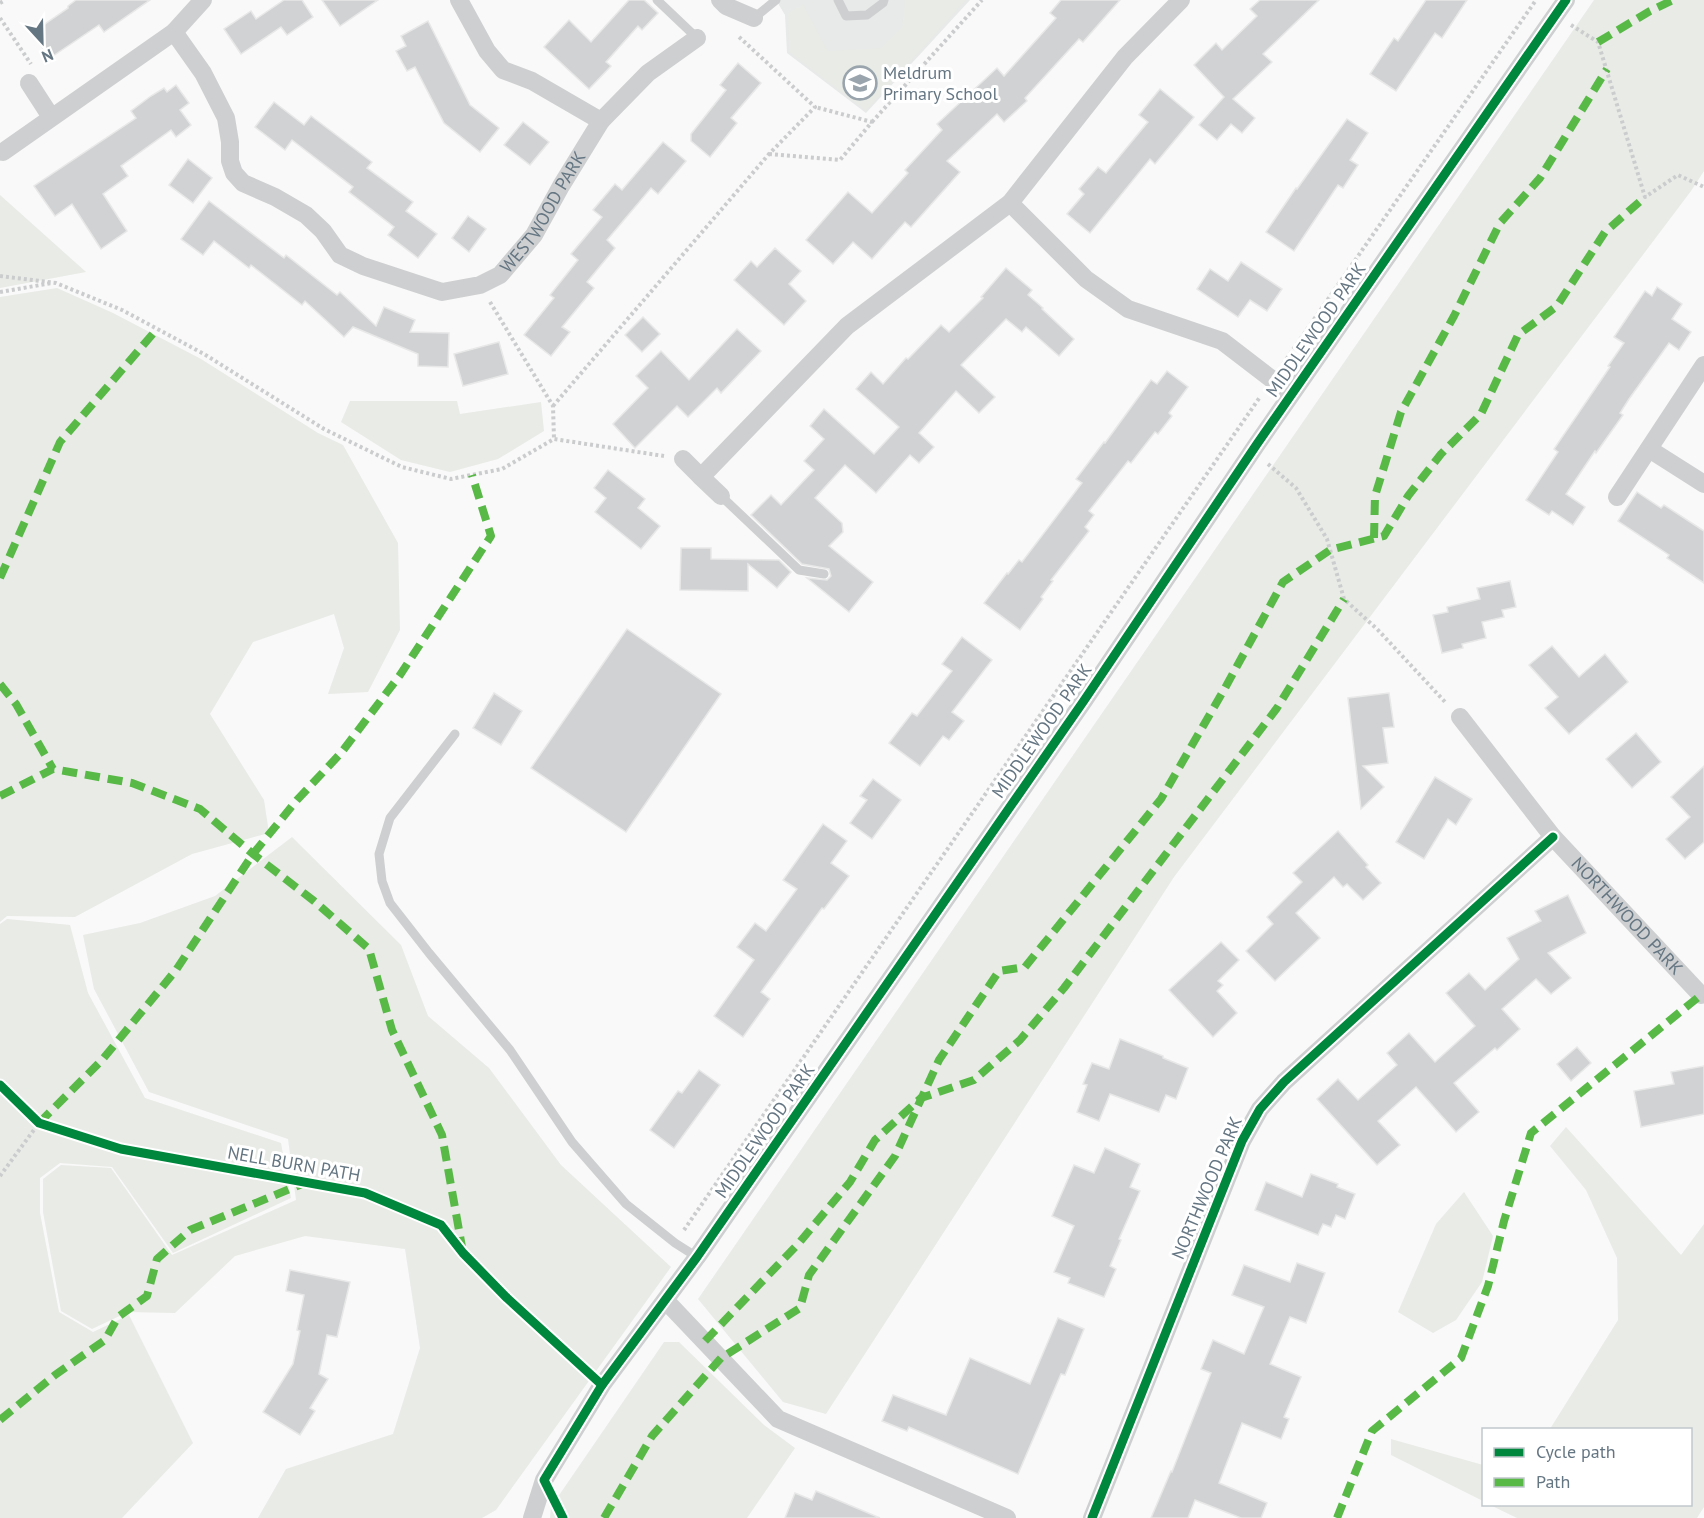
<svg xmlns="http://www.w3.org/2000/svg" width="1704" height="1518" font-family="'PT Sans',sans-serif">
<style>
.built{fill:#e8e9e9}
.green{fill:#e8ebe6}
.building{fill:#d0d2d3;stroke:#e8e8e8;stroke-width:1.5}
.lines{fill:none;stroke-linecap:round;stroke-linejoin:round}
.path{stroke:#cbcccd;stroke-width:4;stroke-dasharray:3 3;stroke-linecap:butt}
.service{stroke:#cecfd0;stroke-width:9}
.minor{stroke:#cecfd0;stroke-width:18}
.quiet{stroke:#58b947;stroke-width:8;stroke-dasharray:15 8;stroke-linecap:butt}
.cycleway-casing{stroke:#fff;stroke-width:13}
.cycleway{stroke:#00873e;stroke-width:9}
.labels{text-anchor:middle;stroke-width:6;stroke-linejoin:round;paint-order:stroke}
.poi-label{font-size:18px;fill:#657683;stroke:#fff;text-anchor:start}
.street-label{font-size:18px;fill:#657683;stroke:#fff}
</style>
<rect width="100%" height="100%" fill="#f9f9f9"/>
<polygon class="built" points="776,0 970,0 866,113 787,53 785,15"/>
<g class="green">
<polygon points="905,0 966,0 866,111 789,52 788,13 803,4 828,51 881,48 902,27"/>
<polygon points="1594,0 1704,0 1704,171 1691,191 1174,877 826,1414 783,1402 698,1299"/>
<polygon points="0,195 86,272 0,288"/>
<polygon points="57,288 113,313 201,359 318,433 343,445 398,543 400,630 368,692 328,694 344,648 334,614 253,642 210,714 264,800 269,833 192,854 75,917 7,916 0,922 0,297"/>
<polygon points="350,401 457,401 460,414 541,402 544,431 498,459 450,472 401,460 341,422"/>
<polygon points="292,837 401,945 428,1016 489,1068 561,1165 671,1267 496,1510 482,1518 258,1518 286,1469 393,1434 420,1348 405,1249 305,1236 235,1256 175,1313 128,1312 92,1329 61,1311 43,1212 43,1179 61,1165 111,1168 172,1255 296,1200 288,1139 149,1092 94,989 83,935 140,923 215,896"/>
<polygon points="7,919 70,925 88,993 145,1098 281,1143 291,1198 173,1253 112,1167 60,1163 40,1178 40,1213 59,1312 93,1332 129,1315 193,1443 122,1518 0,1518 0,924"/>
<polygon points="1566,1127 1681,1255 1704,1224 1704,1507 1697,1518 1517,1518 1490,1505 1690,1504 1690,1430 1550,1429 1618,1320 1617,1258 1586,1190 1550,1146"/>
<polygon points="1464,1192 1493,1236 1482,1282 1456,1320 1433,1333 1398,1312 1436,1224"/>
<polygon points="664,1342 679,1342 764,1425 795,1448 747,1518 550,1518 551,1507"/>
<polygon points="1391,1439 1483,1465 1483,1501 1391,1455"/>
</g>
<g class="building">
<polygon points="76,0 150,0 104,32 99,25 50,58 32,33 68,8 68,6"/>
<polygon points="284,0 302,0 313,17 287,35 281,27 241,54 224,29 251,11 256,19"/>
<polygon points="322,0 378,0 340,26"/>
<polygon points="629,0 644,0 658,13 642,30 638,26 606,62 611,66 589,89 544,47 569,20 591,42"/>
<polygon points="1061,0 1120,0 1083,42 1079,39 1025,98 1027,101 1004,122 997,114 947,161 960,172 911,227 905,222 872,259 853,242 833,264 806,240 848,192 872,213 908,173 905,170 942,130 937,124 997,68 1004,76 1056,18 1050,13"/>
<polygon points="1260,0 1319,0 1263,54 1272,62 1233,99 1255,118 1242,133 1231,124 1217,140 1199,125 1224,97 1194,65 1216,43 1222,50 1257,16 1250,9"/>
<polygon points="1426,0 1467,0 1442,38 1435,33 1396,91 1370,74 1394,38 1398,41"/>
<polygon points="428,21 470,105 499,128 480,152 444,123 415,67 407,71 396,51 406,46 401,36"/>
<polygon points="738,63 761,83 731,118 737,123 710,157 691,141 691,134 726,90 720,85"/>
<polygon points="176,85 189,103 180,110 191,125 176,137 171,130 121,166 128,176 103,194 127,231 101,249 72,204 55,216 34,186 136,118 131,111 151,96 164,88 167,92"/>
<polygon points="1160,89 1194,117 1155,164 1150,159 1090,233 1067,214 1084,194 1079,189 1098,167 1106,173 1124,151 1148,122 1139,115"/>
<polygon points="274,102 304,125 311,116 372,162 367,168 413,202 406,211 437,234 418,258 388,235 394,227 349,192 353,187 292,140 285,150 255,127"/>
<polygon points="1347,119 1368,133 1350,160 1358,165 1343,188 1338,185 1294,251 1266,232 1296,188 1297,189"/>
<polygon points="523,122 549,142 530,165 504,145"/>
<polygon points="663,142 686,161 658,194 651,188 607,240 615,248 587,282 594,288 562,327 570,332 551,356 524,335 554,298 550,295 578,260 571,254 602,217 593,210 615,184 622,190"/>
<polygon points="188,159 212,178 193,203 169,185"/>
<polygon points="209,201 284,258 286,255 337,295 340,292 376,326 384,307 415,320 410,332 449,333 448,367 418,366 418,354 353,327 344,337 305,301 302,305 251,265 249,268 214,241 203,255 181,239"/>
<polygon points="468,216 486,229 469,252 452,238"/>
<polygon points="775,248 801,271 789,284 806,301 784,325 734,280 751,261 757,267"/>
<polygon points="1241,262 1282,289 1267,311 1250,300 1238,317 1197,289 1210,269 1228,281"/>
<polygon points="1006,268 1032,290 1028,295 1043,308 1042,309 1074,339 1059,356 1026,327 1022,332 1006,319 961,365 995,397 979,413 956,391 919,433 934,447 919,463 910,455 876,493 845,465 815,498 842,523 843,532 829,546 873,582 849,612 807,578 827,580 831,576 829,569 802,564 751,515 771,495 781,505 814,470 804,461 824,439 810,426 824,409 874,454 899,427 856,389 871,372 883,384 906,358 908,359 941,325 949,332 983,298 981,297"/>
<polygon points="1657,287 1682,304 1672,319 1691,332 1679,350 1669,343 1629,399 1620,413 1623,415 1596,453 1595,451 1566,494 1585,507 1573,525 1552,511 1549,515 1526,500 1558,452 1554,449 1610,367 1608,366 1624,343 1614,337 1645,291 1652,296"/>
<polygon points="643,317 660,334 642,352 625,335"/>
<polygon points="737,329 761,351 721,393 717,388 688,417 677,406 635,448 613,424 648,388 636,376 661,351 689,380"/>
<polygon points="499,342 508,374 463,386 454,354"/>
<polygon points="1167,371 1188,387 1169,413 1172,416 1158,434 1155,432 1131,463 1128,461 1089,511 1094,515 1085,527 1089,531 1051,580 1053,581 1041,597 1043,599 1020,630 984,603 1007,573 1008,574 1019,560 1022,562 1082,483 1076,479 1104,442 1105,443 1151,380 1157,384"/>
<polygon points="608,470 645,499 638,508 660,526 641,549 595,512 606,498 594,488"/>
<polygon points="1637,492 1661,508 1664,505 1704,531 1704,583 1667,558 1669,555 1618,521"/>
<polygon points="681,548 711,548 711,559 779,560 791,572 777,588 748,564 748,591 680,590"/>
<polygon points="1510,581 1516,607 1502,610 1504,617 1482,622 1486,638 1462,644 1463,648 1442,653 1433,615 1448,612 1447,607 1480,599 1477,588"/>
<polygon points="627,629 721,694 626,832 531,768"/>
<polygon points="962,637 992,660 952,712 964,721 949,740 943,736 920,766 889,743 912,713 917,716 952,671 942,664"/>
<polygon points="1552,646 1579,677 1605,654 1628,682 1569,734 1545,708 1558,697 1529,665"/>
<polygon points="494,693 522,711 501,745 473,728"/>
<polygon points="1389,693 1394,727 1383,728 1388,763 1363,766 1384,787 1361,809 1348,698"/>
<polygon points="1636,733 1661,762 1632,788 1606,759"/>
<polygon points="1704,766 1704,842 1685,859 1666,839 1690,817 1671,797"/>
<polygon points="1435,777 1472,799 1456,825 1448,819 1424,859 1396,842"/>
<polygon points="873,779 901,800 872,839 850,823 867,800 860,796"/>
<polygon points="823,824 847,841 831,863 849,876 824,909 822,908 761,992 770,999 743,1037 714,1016 754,960 737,947 755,923 766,931 797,889 783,880"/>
<polygon points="1338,831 1368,865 1366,867 1381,883 1363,900 1347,884 1343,887 1334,877 1296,913 1320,938 1275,981 1246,951 1273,924 1267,917 1302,882 1293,873"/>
<polygon points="1568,895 1586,933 1548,953 1571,978 1551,994 1536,979 1502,1009 1520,1029 1497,1050 1495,1048 1454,1083 1479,1112 1456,1132 1416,1087 1378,1121 1400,1145 1377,1165 1317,1099 1338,1079 1358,1100 1397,1065 1387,1053 1409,1033 1435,1062 1475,1026 1446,993 1469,973 1485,990 1519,959 1507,938 1541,921 1535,911"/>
<polygon points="1221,942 1239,960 1218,981 1223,985 1217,991 1237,1013 1213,1037 1169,990"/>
<polygon points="1120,1039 1163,1056 1163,1058 1188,1068 1176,1099 1166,1095 1159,1112 1110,1094 1099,1121 1077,1112 1087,1085 1083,1084 1092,1063 1109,1069"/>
<polygon points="1577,1047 1591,1063 1571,1081 1557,1064"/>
<polygon points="1704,1066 1704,1114 1641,1127 1634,1091 1674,1084 1671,1072"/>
<polygon points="699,1070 720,1085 674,1148 650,1130 678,1091 682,1093"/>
<polygon points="1105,1148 1140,1164 1130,1187 1140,1191 1119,1239 1121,1240 1110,1266 1116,1269 1104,1297 1068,1283 1070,1278 1054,1272 1074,1226 1052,1216 1074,1165 1094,1173"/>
<polygon points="1311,1174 1338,1184 1337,1187 1355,1194 1345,1219 1336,1215 1331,1227 1323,1224 1318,1235 1255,1210 1266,1182 1302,1197"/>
<polygon points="1297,1263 1325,1273 1306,1323 1290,1317 1270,1364 1301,1377 1284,1417 1289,1419 1281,1439 1242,1423 1219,1483 1267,1503 1261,1518 1241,1518 1195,1500 1188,1518 1151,1518 1171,1471 1172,1472 1211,1373 1201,1369 1213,1340 1244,1354 1264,1307 1232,1295 1244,1265 1290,1282"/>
<polygon points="290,1270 350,1282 337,1337 327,1335 319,1374 328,1379 310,1408 315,1411 300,1435 263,1412 293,1364 300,1331 297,1330 304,1295 286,1291"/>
<polygon points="1058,1318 1084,1329 1065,1375 1061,1374 1018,1474 909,1427 907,1431 882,1421 893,1395 946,1415 970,1358 1030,1384"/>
<polygon points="816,1491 880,1518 785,1518 795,1493 812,1500"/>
</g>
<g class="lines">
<g class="path">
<polyline points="0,3 5,0"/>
<polyline points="0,18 31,64"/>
<polyline points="1571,25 1598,42 1645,197 1678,175 1704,187"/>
<polyline points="872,122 982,0"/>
<polyline points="769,154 840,160 872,122 815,107"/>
<polyline points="0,276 56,283 122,310 204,354 324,429 402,467 451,479 502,469 554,439 664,456"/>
<polyline points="0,292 52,283"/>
<polyline points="490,302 553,406 554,439"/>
<polyline points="1283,364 1536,0"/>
<polyline points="553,406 769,154 815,107 737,35"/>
<polyline points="1268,464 1296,488 1327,539 1344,599 1378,630 1446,703"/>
<polyline points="0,1176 39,1123"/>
<polyline points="684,1230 1260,397"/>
</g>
<g class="service">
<polyline points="657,0 697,38"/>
<polyline points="838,0 846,16 867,15 883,3 884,0"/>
<polyline points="754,18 776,0"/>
<polyline points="721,496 799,570 824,574"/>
<polyline points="455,734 390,818 379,854 382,881 390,903 429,953 510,1050 572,1142 626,1204 675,1243 697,1257"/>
</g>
<g class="minor">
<polyline points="720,0 726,6 754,18"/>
<path id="s1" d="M 174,32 L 203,73 L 226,118 L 230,142 L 230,161 L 234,173 L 243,183 L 275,197 L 306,215 L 323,231 L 340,255 L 363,266 L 442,292 L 480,285 L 500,275 L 534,235 L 561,186 L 601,121 L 532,81 L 503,70 L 487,51 L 459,0"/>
<polyline points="29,83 51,117"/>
<polyline points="601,121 648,73 697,38"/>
<polyline points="3,152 174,32 203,0"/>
<polyline points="1010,203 1086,279 1128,309 1222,341 1291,394"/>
<polyline points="1649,449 1704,484"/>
<polyline points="683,459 701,477 847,326 1010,203 1125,57 1181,0"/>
<polyline points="701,477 721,496"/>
<polyline points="1617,497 1704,365"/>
<path id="s2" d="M 1460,717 L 1553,837 L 1701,995"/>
<polyline points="666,1301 778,1419 1007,1518"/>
<polyline points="532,1518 544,1480 602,1385 697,1257 1083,702 1257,444 1566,0"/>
<polyline points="1092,1518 1242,1141 1260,1109 1284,1082 1553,837"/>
</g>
<g class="quiet">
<polyline points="1598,42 1650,11 1673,0"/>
<polyline points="1374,538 1375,496 1401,412 1454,316 1500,223 1540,178 1607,69"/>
<polyline points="0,578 60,442 157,329"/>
<polyline points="0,684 16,704 53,769"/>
<polyline points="0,796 53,769 132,783 200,809 253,854 314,901 369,949 392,1030 442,1135 462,1247"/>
<polyline points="39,1123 102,1060 176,970 253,854 297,800 341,753 400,675 491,536 472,475"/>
<polyline points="705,1341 799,1243 850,1182 875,1140 921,1098 974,1080 1020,1040 1064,988 1277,708 1344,599"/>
<polyline points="0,1420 55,1375 105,1340 118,1317 147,1296 157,1259 190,1230 302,1184"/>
<polyline points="604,1518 652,1436 721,1358 800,1308 809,1275 895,1156 939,1060 999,971 1025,967 1161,799 1225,688 1283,582 1330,550 1384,536 1408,496 1441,454 1481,414 1518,335 1557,306 1605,232 1645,197"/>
<polyline points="1337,1518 1372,1431 1461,1358 1488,1286 1504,1221 1531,1133 1701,995"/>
</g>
<defs>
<g id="cycleway">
<polyline points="0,1085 39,1123 121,1149 365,1193 441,1225 463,1253 507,1298 602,1385"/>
<polyline points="563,1518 544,1480 602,1385 697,1257 1083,702 1257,444 1566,0"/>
<polyline points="1092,1518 1242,1141 1260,1109 1284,1082 1553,837"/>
</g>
</defs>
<use href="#cycleway" class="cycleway-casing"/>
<use href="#cycleway" class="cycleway"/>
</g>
<defs>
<symbol id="school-ring" viewBox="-11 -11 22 22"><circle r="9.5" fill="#fff" stroke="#99a4ac" stroke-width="1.5"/><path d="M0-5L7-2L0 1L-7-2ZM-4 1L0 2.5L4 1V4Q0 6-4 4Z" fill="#99a4ac"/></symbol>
</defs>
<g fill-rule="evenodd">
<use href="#school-ring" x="841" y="64" width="38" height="38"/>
</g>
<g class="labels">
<g class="poi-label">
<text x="883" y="79">Meldrum<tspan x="883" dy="21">Primary School</tspan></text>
</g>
<g class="street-label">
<text dy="6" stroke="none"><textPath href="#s1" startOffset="540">WESTWOOD PARK</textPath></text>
<text transform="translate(1316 330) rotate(-55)" y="6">MIDDLEWOOD PARK</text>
<text transform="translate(1042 731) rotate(-55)" y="6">MIDDLEWOOD PARK</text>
<text dy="6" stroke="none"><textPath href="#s2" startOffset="260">NORTHWOOD PARK</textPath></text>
<text transform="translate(765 1131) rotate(-55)" y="6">MIDDLEWOOD PARK</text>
<text transform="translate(294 1164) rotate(10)" y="6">NELL BURN PATH</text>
<text transform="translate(1207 1188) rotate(-67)" y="6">NORTHWOOD PARK</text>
</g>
</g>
<rect x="1482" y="1428" width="210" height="78" fill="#ffffff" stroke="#c1c8cd" stroke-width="1.5"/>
<rect x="1494" y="1448" width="30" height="9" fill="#00873e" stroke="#c1c8cd" stroke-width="1.5"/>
<text x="1536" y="1458" font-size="18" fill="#657683">Cycle path</text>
<rect x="1494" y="1478" width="30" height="9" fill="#58b947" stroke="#c1c8cd" stroke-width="1.5"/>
<text x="1536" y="1488" font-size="18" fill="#657683">Path</text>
<g transform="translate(42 42) rotate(158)" stroke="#ffffff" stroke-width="4.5" paint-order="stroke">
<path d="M0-4.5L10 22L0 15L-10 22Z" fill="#657683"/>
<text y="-9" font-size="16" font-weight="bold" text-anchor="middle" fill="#657683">N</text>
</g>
</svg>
